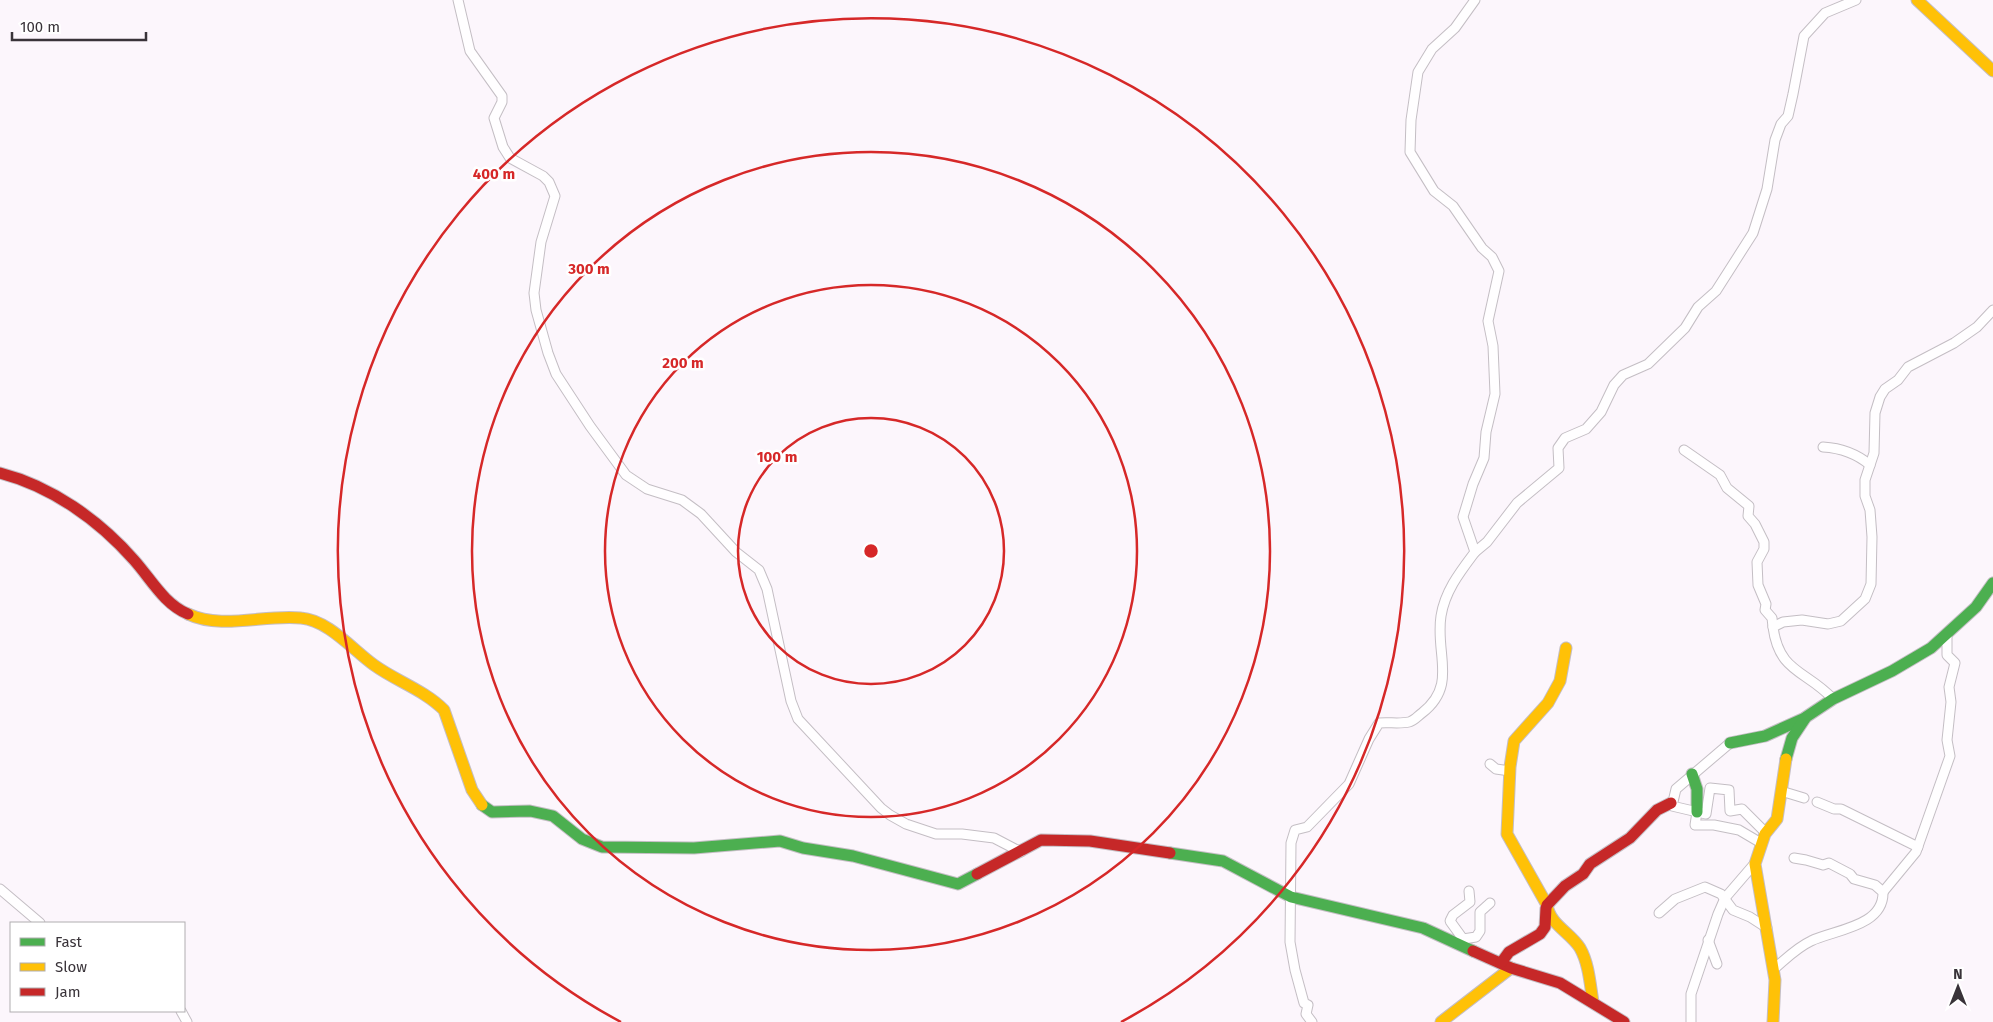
<svg xmlns="http://www.w3.org/2000/svg" width="1993" height="1022" font-family="'Fira Sans',sans-serif">
<style>
.lines{fill:none;stroke-linecap:round;stroke-linejoin:round}
.street-casing{stroke:#c4bec4;stroke-width:11}
.fast-casing{stroke:#c4bec4;stroke-width:13}
.slow-casing{stroke:#c4bec4;stroke-width:13}
.jam-casing{stroke:#c4bec4;stroke-width:13}
.street{stroke:#fffeff;stroke-width:9}
.fast{stroke:#4caf50;stroke-width:11}
.slow{stroke:#ffc107;stroke-width:11}
.jam{stroke:#c62828;stroke-width:11}
.ring{fill:none;stroke:#d62828;stroke-width:2.5}
.centre{fill:#d62828;stroke:#fff;stroke-width:2.5}
.ring-label{font-size:15px;text-anchor:middle;font-weight:bold;fill:#d62828;stroke:#fff;stroke-width:5;stroke-linejoin:round;paint-order:stroke}
</style>
<rect width="100%" height="100%" fill="#fcf6fc"/>
<g class="lines">
<defs>
<g id="street">
<polyline points="458,0 470,51 502,96 502,102 494,118 503,147 510,158 543,176 549,182 555,196 541,242 534,293 536,310 548,353 556,374 590,426 626,475 647,489 682,500 701,514 736,552 759,570 767,589 791,701 798,719 881,808 890,815 906,824 936,834 962,834 994,838 1021,852"/>
<path d="M 1823,447 C 1840,448 1857,454 1870,465"/>
<polyline points="1684,450 1720,475 1727,488 1749,506 1748,516 1755,524 1764,542 1764,549 1757,562 1758,585 1766,604 1765,610 1772,618 1773,627"/>
<polyline points="1475,552 1487,542 1517,503 1559,468 1558,448 1565,438 1586,429 1601,412 1614,385 1623,375 1648,364 1685,328 1698,307 1716,291 1753,233 1767,189 1775,140 1781,124 1788,116 1793,94 1804,36 1825,13 1856,0"/>
<path d="M 1833,699 C 1806,670 1779,673 1773,627 L 1783,622 L 1802,620 L 1828,624 L 1841,621 L 1865,599 L 1871,584 L 1872,537 L 1870,510 L 1865,496 L 1865,480 L 1874,453 L 1875,413 L 1880,397 L 1885,389 L 1898,380 L 1908,367 L 1954,343 L 1977,327 L 1993,310"/>
<polyline points="1730,743 1676,789 1672,806 1706,814 1710,788 1729,790 1730,811 1742,809 1766,833"/>
<polyline points="1490,764 1496,769 1510,771"/>
<polyline points="1781,791 1804,798"/>
<polyline points="1817,802 1834,809 1841,809 1918,847"/>
<polyline points="1697,812 1695,825 1714,825 1739,830 1761,843"/>
<polyline points="0,889 40,923"/>
<polyline points="1883,892 1916,852 1950,756 1947,740 1951,702 1949,687 1955,663 1947,655 1947,635"/>
<polyline points="1659,913 1675,899 1705,887 1721,894 1733,910 1750,917 1767,928"/>
<polyline points="1463,939 1450,921 1453,915 1470,902 1469,891"/>
<polyline points="1708,940 1717,964"/>
<polyline points="1460,942 1463,939 1476,937 1480,931 1480,912 1490,903"/>
<path d="M 1774,969 C 1786,959 1796,948 1811,941 C 1833,930 1884,927 1883,892 L 1875,885 L 1854,879 L 1850,874 L 1829,863 L 1823,865 L 1806,860 L 1794,858"/>
<polyline points="181,1011 187,1022"/>
<path d="M 1312,1022 L 1306,1014 L 1308,1005 L 1304,1003 L 1295,970 L 1290,942 L 1291,843 L 1295,830 L 1307,827 L 1349,784 L 1369,739 L 1379,723 C 1388,722 1400,724 1409,722 C 1414,721 1418,716 1422,713 C 1458,685 1435,654 1441,616 C 1445,591 1460,572 1475,552 L 1463,517 L 1473,484 L 1484,458 L 1486,432 L 1495,394 L 1493,346 L 1488,321 L 1499,271 L 1492,257 L 1482,248 L 1453,206 L 1434,191 L 1410,152 L 1411,120 L 1418,72 L 1432,49 L 1455,28 L 1475,0"/>
<polyline points="1691,1022 1691,994 1718,914 1725,898 1756,862"/>
</g>
<g id="fast">
<polyline points="1730,743 1765,736 1805,718"/>
<polyline points="1786,759 1792,738 1806,717 1833,699 1892,671 1931,648 1976,607 1993,583"/>
<polyline points="1692,774 1697,789 1697,812"/>
<polyline points="482,805 492,812 530,811 553,816 582,839 602,847 694,848 780,841 803,848 853,856 958,884 977,874"/>
<polyline points="1170,853 1223,861 1291,897 1423,928 1473,951"/>
</g>
<g id="slow">
<polyline points="1917,0 1993,71"/>
<path d="M 188,614 C 222,630 265,614 301,618 C 328,620 353,650 374,665 C 396,681 424,690 444,710 L 472,790 L 482,805"/>
<path d="M 1566,648 L 1560,681 L 1548,703 L 1514,741 L 1510,767 L 1507,834 L 1547,905 C 1550,925 1570,932 1580,948 C 1589,964 1590,984 1593,1002"/>
<polyline points="1441,1022 1511,968"/>
<polyline points="1773,1022 1775,980 1755,864 1765,834 1777,819 1786,759"/>
</g>
<g id="jam">
<path d="M 0,473 C 51,486 99,520 134,560 C 151,579 164,604 188,614"/>
<polyline points="977,874 1041,840 1090,841 1170,853"/>
<polyline points="1547,905 1565,886 1583,874 1590,864 1630,838 1657,810 1671,803"/>
<polyline points="1473,951 1511,968 1560,983 1624,1022"/>
<polyline points="1501,963 1509,952 1540,934 1545,927 1546,908"/>
</g>
</defs>
<use href="#street" class="street-casing"/>
<use href="#fast" class="fast-casing"/>
<use href="#slow" class="slow-casing"/>
<use href="#jam" class="jam-casing"/>
<use href="#street" class="street"/>
<use href="#fast" class="fast"/>
<use href="#slow" class="slow"/>
<use href="#jam" class="jam"/>
</g>
<g class="ring">
<circle cx="871" cy="551" r="133"/>
<circle cx="871" cy="551" r="266"/>
<circle cx="871" cy="551" r="399"/>
<path d="M621 1022A533 533 0 1 1 1121 1022"/>
</g>
<circle cx="871" cy="551" r="8" class="centre"/>
<g class="ring-label">
<text x="494" y="179">400 m</text>
<text x="589" y="274">300 m</text>
<text x="683" y="368">200 m</text>
<text x="777" y="462">100 m</text>
</g>
<rect x="10" y="922" width="175" height="90" fill="#ffffff" stroke="#b0adb0"/>
<rect x="20" y="938" width="25" height="8" fill="#4caf50" stroke="#b0adb0"/>
<text x="55" y="947" font-size="15" fill="#393339">Fast</text>
<rect x="20" y="963" width="25" height="8" fill="#ffc107" stroke="#b0adb0"/>
<text x="55" y="972" font-size="15" fill="#393339">Slow</text>
<rect x="20" y="988" width="25" height="8" fill="#c62828" stroke="#b0adb0"/>
<text x="55" y="997" font-size="15" fill="#393339">Jam</text>
<g transform="translate(1958 987)" stroke="#ffffff" stroke-width="4" paint-order="stroke">
<path d="M0-4L9 19L0 12L-9 19Z" fill="#393339"/>
<text y="-8" font-size="14" font-weight="bold" text-anchor="middle" fill="#393339">N</text>
</g>
<path d="M12 32v8h134v-8" fill="none" stroke="#393339" stroke-width="2.5"/>
<text x="20" y="32" font-size="15" fill="#393339" stroke="#ffffff" stroke-width="4" paint-order="stroke">100 m</text>
</svg>
